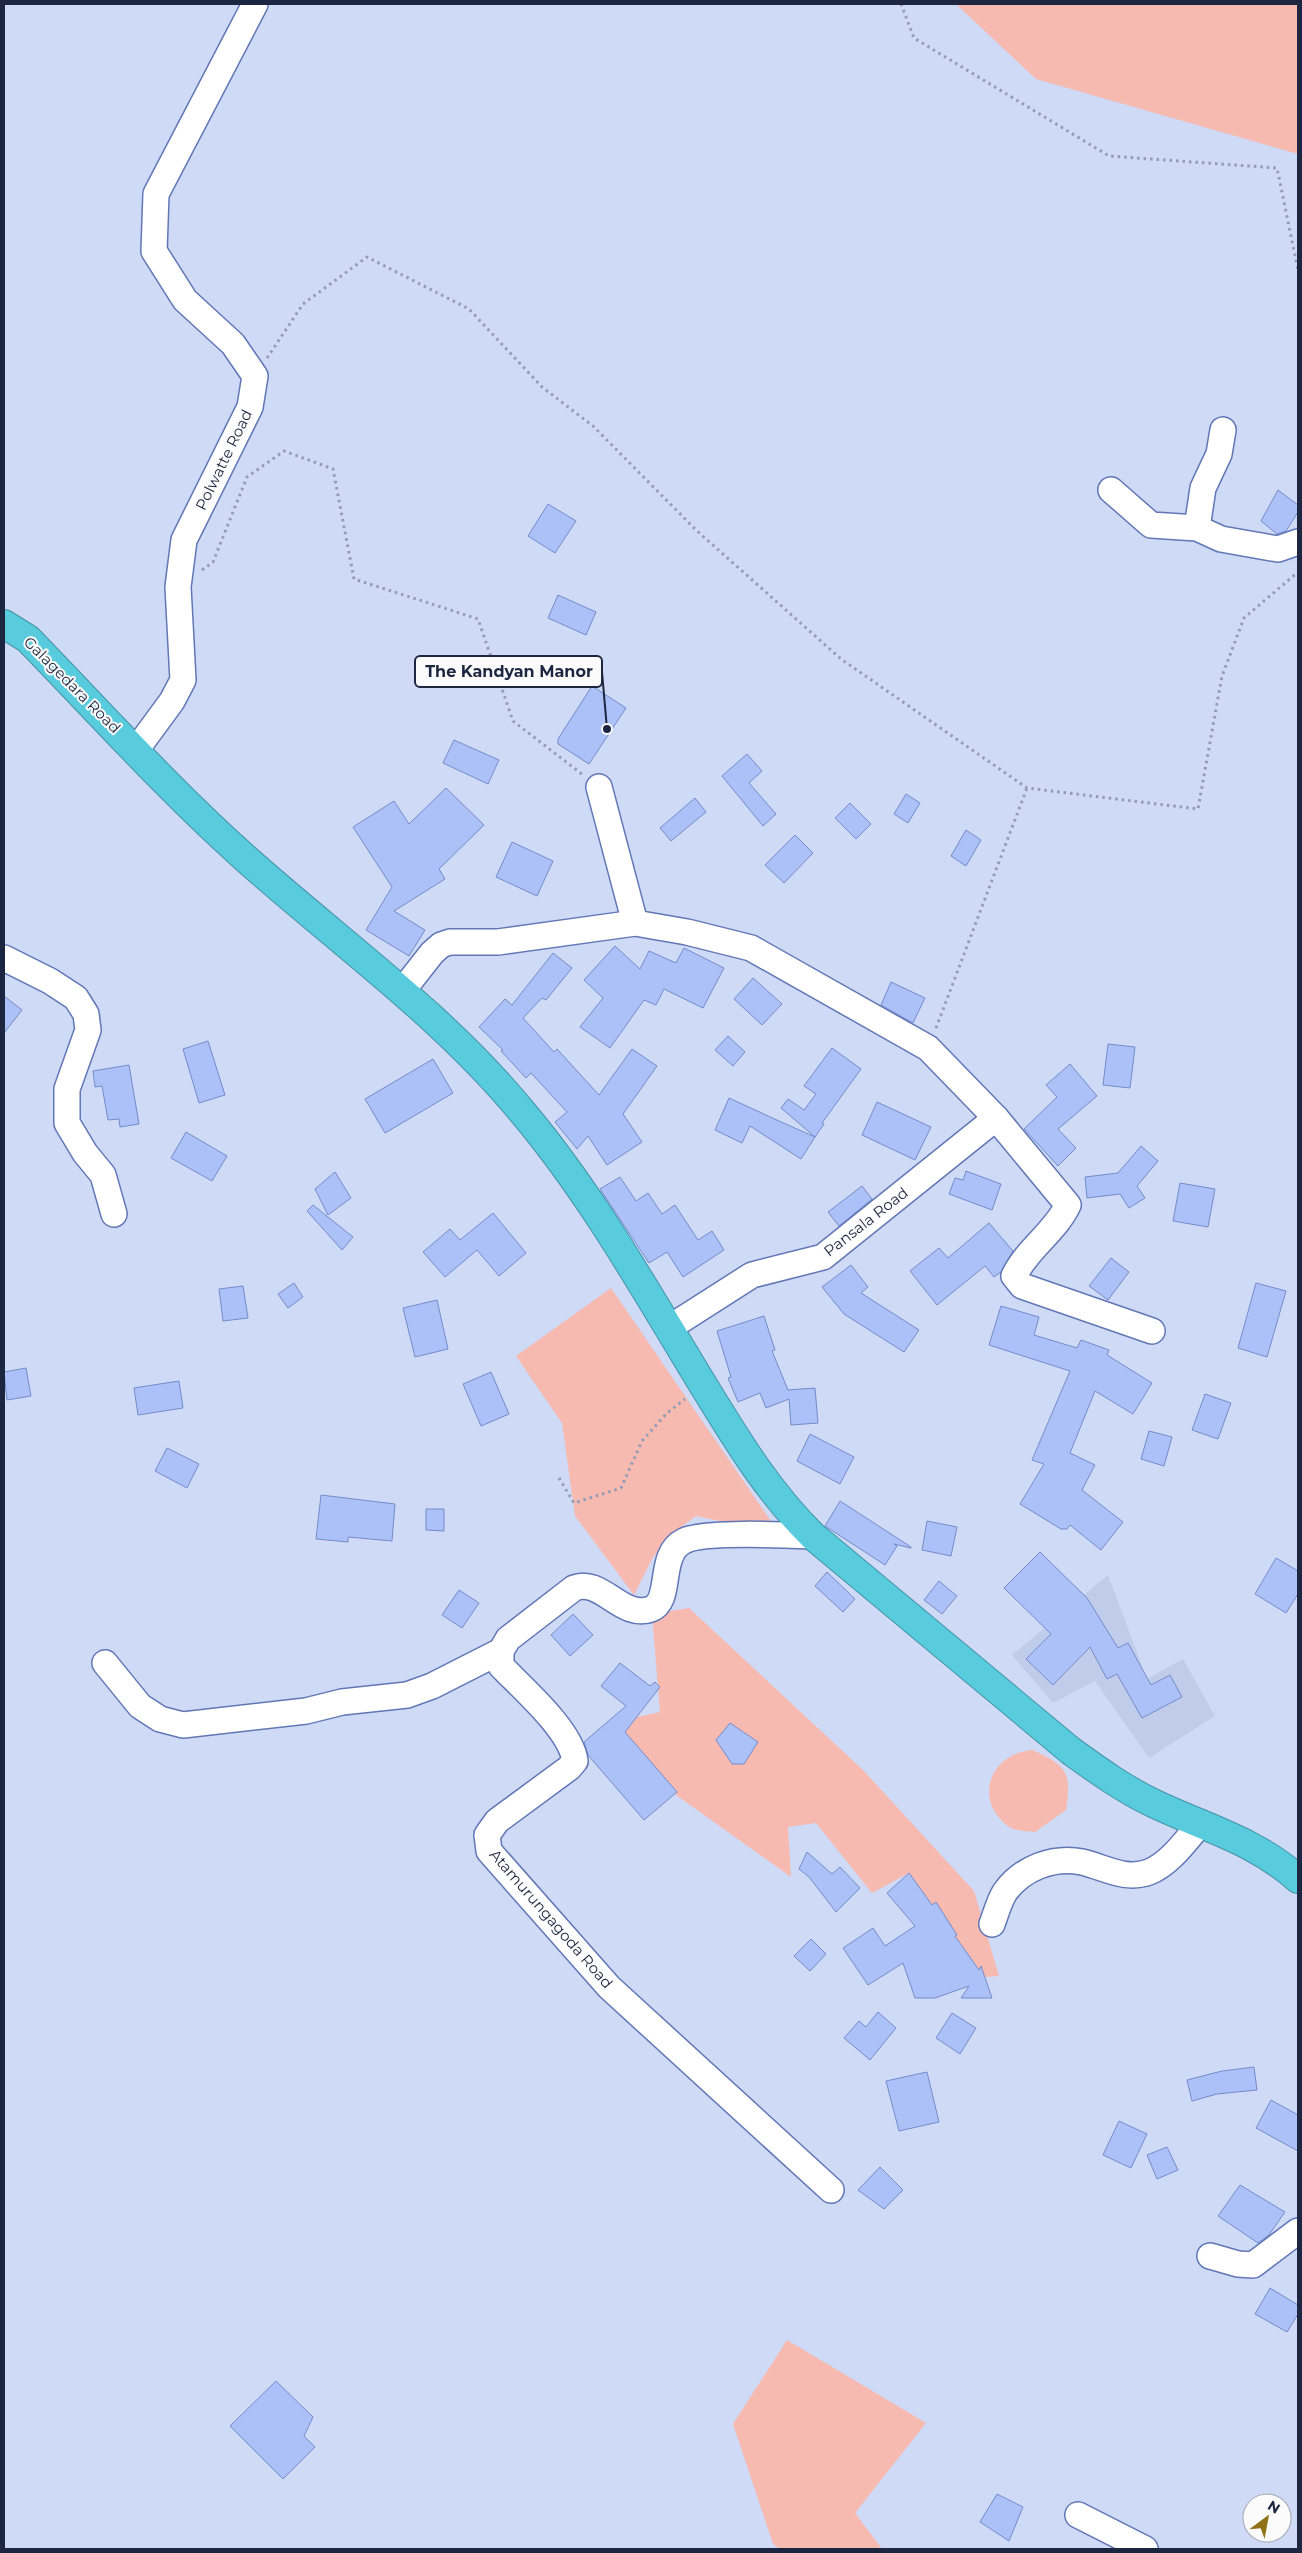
<svg xmlns="http://www.w3.org/2000/svg" width="1302" height="2553" font-family="Montserrat,sans-serif">
<style>
.built{fill:#c0ccea}
.green{fill:#f7bab1}
.building{fill:#acc1f7;stroke:#748bcc}
.lines{fill:none;stroke-linecap:round;stroke-linejoin:round}
.minor-casing{stroke:#6177b6;stroke-width:28}
.highway-casing{stroke:#4392a6;stroke-width:30}
.path{stroke:#929cb7;stroke-width:3;stroke-dasharray:2.5 4;stroke-linecap:butt}
.minor{stroke:#fff;stroke-width:25}
.highway{stroke:#58ccdd;stroke-width:28}
.labels{text-anchor:middle;stroke-width:4;stroke-linejoin:round;paint-order:stroke}
.street-label{font-size:15px;fill:#1d2640;stroke:#fbfbfb}
.leader{fill:none;stroke:#1d2640;stroke-width:2}
.callout-dot{fill:#1d2640;stroke:#fbfbfb;stroke-width:2}
.callout{fill:#fbfbfb;stroke:#1d2640;stroke-width:2}
.callout-label{font-size:16px;text-anchor:middle;font-weight:bold;fill:#1d2640}
</style>
<rect width="100%" height="100%" fill="#cfdaf6"/>
<polygon class="built" points="1108,1575 1147,1679 1183,1659 1215,1716 1149,1758 1095,1681 1053,1703 1012,1655"/>
<g class="green">
<polygon points="956,4 1298,4 1298,154 1036,79"/>
<polygon points="611,1288 773,1524 734,1524 696,1516 669,1536 652,1559 634,1595 575,1516 562,1423 516,1356"/>
<polygon points="689,1608 863,1770 974,1891 999,1976 985,1977 909,1873 872,1893 816,1823 788,1827 791,1877 648,1775 605,1724 660,1712 652,1614"/>
<path d="M 1033,1750 C 1067,1766 1072,1772 1066,1810 L 1035,1832 C 1028,1831 1015,1831 1009,1827 C 972,1800 990,1753 1033,1750 Z"/>
<polygon points="787,2340 926,2423 855,2513 882,2549 780,2549 773,2544 733,2424"/>
</g>
<g class="building">
<polygon points="1278,490 1298,505 1298,512 1286,531 1277,534 1261,521"/>
<polygon points="548,504 576,521 555,553 528,536"/>
<polygon points="558,595 596,612 586,635 548,618"/>
<polygon points="592,686 626,708 589,764 558,744 558,739"/>
<polygon points="454,740 499,760 488,784 443,763"/>
<polygon points="747,754 762,771 749,783 776,814 763,826 722,776"/>
<polygon points="446,788 484,825 439,869 445,879 394,911 425,930 409,956 366,930 392,887 353,827 394,801 409,824"/>
<polygon points="906,794 920,803 908,823 894,814"/>
<polygon points="695,798 706,812 671,841 660,828"/>
<polygon points="850,803 871,824 856,839 835,818"/>
<polygon points="966,830 981,840 966,866 951,856"/>
<polygon points="795,835 813,853 784,883 765,865"/>
<polygon points="512,842 553,861 537,896 496,877"/>
<polygon points="615,946 640,969 649,951 676,963 684,948 724,968 703,1008 664,989 656,1005 644,1000 610,1048 580,1027 603,998 584,980"/>
<polygon points="553,953 572,968 546,1000 542,998 523,1018 554,1052 557,1049 599,1095 632,1049 657,1066 623,1114 642,1142 607,1165 588,1136 577,1149 555,1122 567,1112 531,1073 526,1078 501,1051 503,1050 479,1027 505,999 512,1005"/>
<polygon points="753,978 782,1004 762,1025 734,999"/>
<polygon points="891,982 925,998 913,1023 881,1005"/>
<polygon points="4,996 22,1010 4,1033"/>
<polygon points="728,1036 745,1052 733,1066 715,1050"/>
<polygon points="208,1041 225,1095 199,1103 183,1049"/>
<polygon points="1108,1044 1135,1047 1130,1088 1103,1085"/>
<polygon points="832,1048 861,1069 822,1123 824,1124 815,1137 781,1108 788,1099 804,1110 816,1094 804,1086"/>
<polygon points="433,1059 453,1093 385,1133 365,1099"/>
<polygon points="1070,1064 1097,1096 1058,1129 1076,1148 1058,1166 1024,1129 1057,1097 1046,1085"/>
<polygon points="129,1065 139,1124 120,1127 119,1119 108,1120 102,1086 95,1087 93,1071"/>
<polygon points="729,1098 779,1121 815,1137 801,1159 750,1126 742,1143 715,1130"/>
<polygon points="877,1102 931,1127 915,1160 862,1135"/>
<polygon points="186,1132 227,1156 212,1181 171,1158"/>
<polygon points="1141,1146 1158,1161 1137,1186 1145,1198 1129,1208 1120,1194 1087,1198 1085,1177 1118,1173"/>
<polygon points="966,1171 1001,1184 992,1210 949,1194 955,1178 963,1180"/>
<polygon points="335,1172 351,1198 328,1215 315,1189"/>
<polygon points="620,1177 636,1201 648,1193 662,1214 675,1205 698,1240 712,1231 724,1250 683,1277 667,1252 649,1263 600,1189"/>
<polygon points="1180,1183 1215,1189 1208,1227 1173,1221"/>
<polygon points="862,1186 872,1199 839,1226 828,1212"/>
<polygon points="313,1205 353,1237 342,1250 307,1211"/>
<polygon points="493,1213 526,1253 499,1276 477,1250 445,1277 423,1252 450,1229 460,1240"/>
<polygon points="989,1223 1013,1251 1001,1272 994,1277 985,1266 937,1305 910,1271 939,1248 948,1258"/>
<polygon points="1111,1258 1129,1272 1108,1300 1089,1286"/>
<polygon points="851,1265 868,1287 861,1293 919,1330 904,1352 844,1314 822,1287"/>
<polygon points="294,1283 303,1297 288,1308 278,1294"/>
<polygon points="1256,1283 1286,1291 1267,1357 1238,1348"/>
<polygon points="243,1286 248,1318 223,1321 219,1289"/>
<polygon points="437,1300 448,1349 415,1357 403,1308"/>
<polygon points="1001,1306 1039,1317 1034,1335 1077,1348 1081,1340 1109,1350 1107,1355 1152,1383 1133,1414 1095,1391 1070,1453 1095,1465 1082,1490 1123,1522 1101,1550 1070,1525 1067,1529 1061,1529 1020,1504 1044,1464 1032,1460 1070,1371 989,1345"/>
<polygon points="764,1316 775,1350 772,1351 788,1390 815,1388 818,1423 791,1425 789,1399 766,1408 760,1393 738,1402 728,1378 731,1377 717,1331"/>
<polygon points="26,1368 31,1396 7,1400 4,1372"/>
<polygon points="491,1372 509,1414 481,1426 463,1384"/>
<polygon points="179,1381 183,1408 138,1415 134,1388"/>
<polygon points="1205,1394 1231,1403 1218,1439 1192,1430"/>
<polygon points="1149,1431 1172,1437 1164,1466 1141,1459"/>
<polygon points="810,1434 854,1457 840,1484 797,1461"/>
<polygon points="167,1448 199,1464 187,1488 155,1471"/>
<polygon points="321,1495 395,1504 392,1541 348,1537 348,1542 316,1539"/>
<polygon points="840,1501 911,1547 911,1548 894,1544 897,1546 885,1565 828,1528 825,1526"/>
<polygon points="426,1509 444,1509 444,1531 426,1530"/>
<polygon points="927,1521 957,1527 951,1556 922,1550"/>
<polygon points="1040,1552 1087,1598 1118,1648 1128,1643 1151,1685 1170,1675 1182,1697 1142,1718 1117,1674 1107,1679 1090,1647 1053,1685 1026,1659 1051,1634 1004,1588"/>
<polygon points="1276,1558 1298,1571 1298,1594 1286,1613 1255,1594"/>
<polygon points="827,1572 855,1599 843,1612 815,1586"/>
<polygon points="939,1581 957,1596 942,1614 924,1600"/>
<polygon points="459,1590 479,1603 462,1628 442,1615"/>
<polygon points="573,1614 593,1635 570,1656 551,1635"/>
<polygon points="620,1663 650,1686 655,1682 660,1687 625,1732 677,1792 644,1820 588,1755 584,1742 626,1706 601,1686"/>
<polygon points="730,1723 758,1742 744,1764 732,1764 716,1740"/>
<polygon points="807,1852 832,1874 840,1867 860,1888 836,1912 809,1877 799,1869"/>
<polygon points="909,1873 932,1905 936,1902 957,1935 955,1936 979,1970 981,1966 992,1998 961,1998 969,1986 935,1998 915,1998 903,1963 868,1985 843,1948 873,1928 885,1946 915,1926 887,1893"/>
<polygon points="811,1939 826,1954 810,1971 794,1956"/>
<polygon points="878,2012 896,2028 870,2060 844,2038 859,2021 866,2027"/>
<polygon points="952,2013 976,2028 960,2054 936,2038"/>
<polygon points="1254,2067 1257,2090 1217,2094 1192,2101 1187,2080 1222,2071"/>
<polygon points="927,2072 939,2122 899,2131 886,2081"/>
<polygon points="1271,2100 1298,2115 1298,2151 1256,2128"/>
<polygon points="1119,2121 1147,2134 1131,2168 1103,2155"/>
<polygon points="1167,2147 1178,2170 1157,2179 1147,2155"/>
<polygon points="880,2167 903,2190 884,2209 858,2190"/>
<polygon points="1240,2185 1285,2212 1269,2235 1258,2243 1218,2216"/>
<polygon points="1270,2288 1298,2305 1298,2314 1287,2332 1255,2314"/>
<polygon points="276,2381 313,2417 304,2436 315,2447 283,2479 230,2426"/>
<polygon points="997,2494 1023,2507 1009,2541 980,2522"/>
</g>
<g class="lines">
<defs>
<g id="minor">
<polyline points="1111,490 1151,525 1197,528 1221,539 1278,549 1298,542"/>
<polyline points="1197,528 1203,488 1219,454 1223,430"/>
<polyline points="136,750 172,701 183,680 178,587 184,540 250,407 255,376 233,344 185,300 154,251 156,194 255,4"/>
<polyline points="599,787 635,923"/>
<polyline points="4,958 50,981 76,998 86,1014 88,1030 67,1089 67,1123 85,1153 103,1175 114,1214"/>
<path d="M 403,990 L 432,953 L 441,945 L 450,942 L 498,942 L 635,923 L 687,932 L 751,948 L 928,1048 L 996,1118 L 1068,1205 C 1055,1232 1027,1249 1014,1276 L 1022,1286 L 1152,1331"/>
<polyline points="669,1328 752,1275 823,1257 996,1118"/>
<path d="M 813,1536 C 788,1535 703,1531 684,1541 C 657,1554 673,1601 651,1609 C 622,1620 601,1577 574,1588 L 508,1639 L 501,1651 L 501,1666 C 523,1689 571,1730 575,1761 L 569,1768 L 497,1821 L 487,1835 L 489,1851 L 609,1987 L 831,2190"/>
<polyline points="105,1663 140,1706 160,1719 183,1725 306,1711 342,1702 407,1695 432,1686 501,1651"/>
<path d="M 992,1924 C 996,1914 999,1901 1005,1892 C 1022,1868 1054,1856 1082,1862 C 1104,1867 1125,1881 1149,1872 C 1170,1864 1187,1839 1201,1823"/>
<polyline points="1210,2256 1238,2264 1253,2265 1298,2231"/>
<polyline points="1078,2515 1145,2549"/>
</g>
<path id="highway" d="M 4,624 L 28,639 C 99,712 168,789 244,857 C 339,942 443,1015 524,1114 C 591,1194 643,1286 697,1375 C 732,1432 765,1489 813,1536 L 1071,1751 C 1096,1769 1122,1788 1151,1802 C 1202,1827 1255,1840 1298,1879"/>
</defs>
<use href="#minor" class="minor-casing"/>
<use href="#highway" class="highway-casing"/>
<g class="path">
<polyline points="901,4 914,38 1109,156 1277,168 1298,270"/>
<polyline points="267,358 303,304 367,257 469,309 542,387 593,426 696,530 841,659 1027,788 1198,809 1222,676 1244,618 1298,572"/>
<polyline points="202,570 213,562 247,477 284,451 333,469 354,579 478,619 513,721 583,775"/>
<polyline points="936,1028 1027,788"/>
<polyline points="559,1478 574,1503 621,1488 642,1441 666,1414 685,1399"/>
</g>
<use href="#minor" class="minor"/>
<use href="#highway" class="highway"/>
</g>
<g class="labels">
<g class="street-label">
<text transform="translate(224 460) rotate(-64)" y="5">Polwatte Road</text>
<text transform="translate(72 685) rotate(45)" y="5">Galagedara Road</text>
<text transform="translate(866 1222) rotate(-38)" y="5">Pansala Road</text>
<text transform="translate(551 1919) rotate(49)" y="5">Atamurungagoda Road</text>
</g>
</g>
<path class="leader" d="M607 729L602 672"/>
<circle class="callout-dot" cx="607" cy="729" r="5"/>
<rect class="callout" x="415" y="656" width="187" height="31" rx="5"/>
<g class="callout-label">
<text x="509" y="677">The Kandyan Manor</text>
</g>
<rect width="1302" height="2553" fill="none" stroke="#1d2640" stroke-width="10"/>
<g transform="translate(1267 2518) rotate(32)"><circle r="24" fill="#fbfbfb" stroke="#a2a6b0"/>
<path d="M0-4L9 19L0 12L-9 19Z" fill="#907217"/>
<text y="-8" font-size="14" font-weight="bold" text-anchor="middle" fill="#1d2640">N</text>
</g>
</svg>
